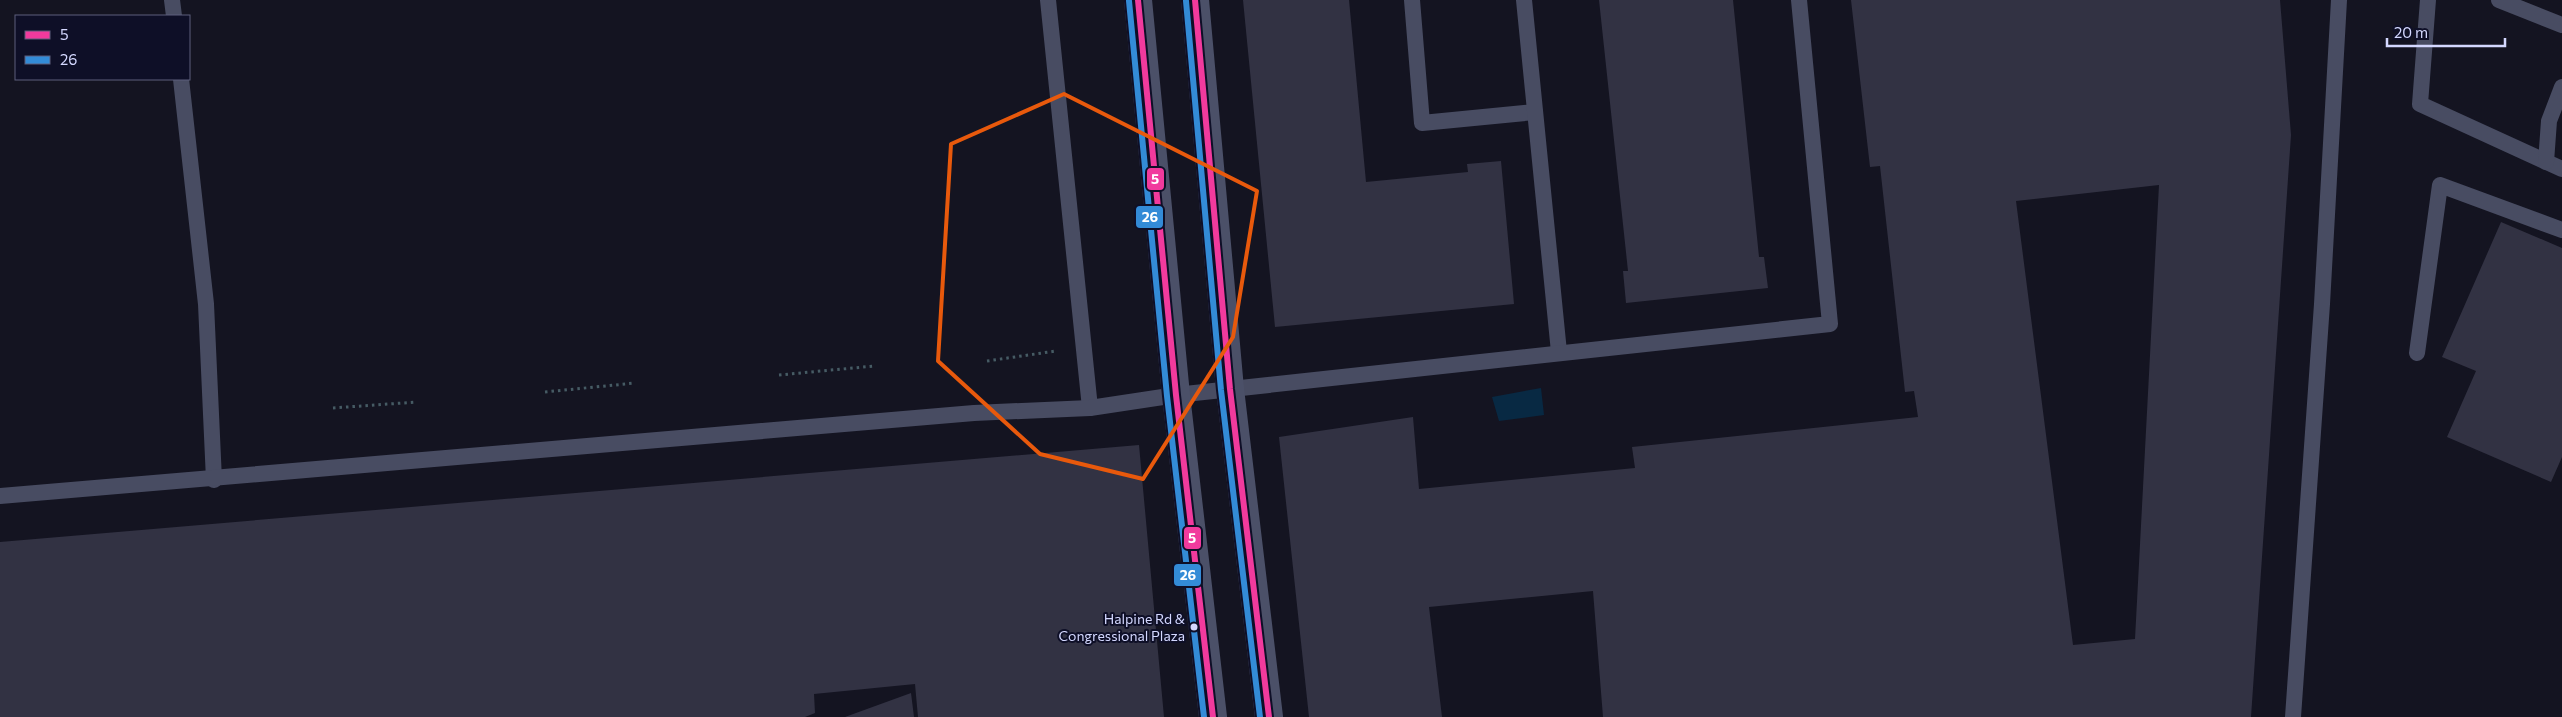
<svg xmlns="http://www.w3.org/2000/svg" width="2562" height="717" font-family="Commissioner,sans-serif">
<style>
.water{fill:#082943}
.building{fill:#323243;fill-rule:evenodd}
.lines{fill:none;stroke-linecap:round;stroke-linejoin:round}
.path{stroke:#465b64;stroke-width:3;stroke-dasharray:2.5 4;stroke-linecap:butt}
.lane{stroke:#484c62;stroke-width:16}
.secondary{stroke:#4b5068;stroke-width:28}
.bus-1-casing{stroke:#0e0f27;stroke-width:10}
.bus-2-casing{stroke:#0e0f27;stroke-width:10}
.bus-1{stroke:#f13a9d;stroke-width:6}
.bus-2{stroke:#338bd7;stroke-width:6}
.marked{fill:none;stroke:#e8590c;stroke-width:4;stroke-linejoin:round}
.bus-dot{fill:#d4d8ff;stroke:#0e0f27;stroke-width:2}
.labels{text-anchor:middle;stroke-width:4;stroke-linejoin:round;paint-order:stroke}
.bus-label{font-size:14px;fill:#d4d8ff;stroke:#0e0f27;text-anchor:end}
.line-badge{stroke:#0e0f27;stroke-width:2}
.badge-label{font-size:14px;text-anchor:middle;font-weight:bold;fill:#fff}
</style>
<rect width="100%" height="100%" fill="#141421"/>
<polygon class="water" points="1541,388 1544,415 1499,421 1492,397"/>
<g class="building">
<polygon points="1243,0 1349,0 1366,182 1468,172 1467,164 1501,161 1514,304 1275,327"/>
<polygon points="1599,0 1733,0 1759,257 1764,257 1768,288 1626,303 1623,271 1628,271"/>
<path d="M 1851,0 L 2280,0 L 2291,135 L 2251,717 L 1603,717 L 1593,591 L 1429,607 L 1442,717 L 1309,717 L 1279,437 L 1413,417 L 1419,489 L 1635,468 L 1632,447 L 1918,417 L 1914,391 L 1905,392 L 1880,166 L 1870,167 ZM 2159,185 L 2135,639 L 2073,645 L 2016,201 Z"/>
<polygon points="2501,222 2562,248 2562,457 2551,482 2447,437 2476,371 2442,357"/>
<polygon points="1139,445 1164,717 918,717 915,684 814,694 815,713 805,717 0,717 0,542"/>
<polygon points="911,693 914,717 845,717"/>
</g>
<g class="lines">
<g class="path">
<polyline points="987,361 1056,351"/>
<polyline points="779,375 874,366"/>
<polyline points="545,392 635,383"/>
<polyline points="333,408 417,402"/>
</g>
<g class="lane">
<polyline points="172,0 174,16"/>
<polyline points="1048,0 1090,408"/>
<polyline points="1412,0 1422,123 1535,112"/>
<polyline points="1524,0 1559,352"/>
<polyline points="2428,0 2420,104 2562,169"/>
<polyline points="2499,0 2562,25"/>
<polyline points="181,79 206,304 214,480"/>
<polyline points="2546,162 2549,121 2562,87"/>
<polyline points="2417,353 2440,185 2562,230"/>
<polyline points="0,496 974,413 1090,408 1176,395 1830,324 1799,0"/>
<polyline points="2293,717 2322,304 2339,0"/>
</g>
<g class="secondary">
<polyline points="1138,0 1176,395 1213,717"/>
<polyline points="1195,0 1230,389 1269,717"/>
</g>
<defs>
<g id="bus-1">
<polyline points="1138,0 1176,395 1213,717"/>
<polyline points="1195,0 1230,389 1269,717"/>
</g>
<g id="bus-2">
<polyline points="1129,1 1167,396 1204,717"/>
<polyline points="1186,1 1221,390 1260,717"/>
</g>
</defs>
<use href="#bus-1" class="bus-1-casing"/>
<use href="#bus-2" class="bus-2-casing"/>
<use href="#bus-1" class="bus-1"/>
<use href="#bus-2" class="bus-2"/>
</g>
<path class="marked" d="M 1064,94 L 1257,191 L 1233,337 L 1143,479 L 1040,454 L 938,361 L 951,144 Z"/>
<circle class="bus-dot" cx="1194" cy="627" r="4.5"/>
<g class="labels">
<g class="bus-label">
<text x="1185" y="624">Halpine Rd &amp;<tspan x="1185" dy="17">Congressional Plaza</tspan></text>
</g>
</g>
<g class="line-badge">
<rect x="1146" y="167" width="19" height="24" rx="5" fill="#f13a9d"/>
<rect x="1135" y="205" width="29" height="24" rx="5" fill="#338bd7"/>
<rect x="1183" y="526" width="19" height="24" rx="5" fill="#f13a9d"/>
<rect x="1173" y="563" width="29" height="24" rx="5" fill="#338bd7"/>
</g>
<g class="badge-label">
<text x="1155" y="184">5</text>
<text x="1150" y="222">26</text>
<text x="1192" y="543">5</text>
<text x="1188" y="580">26</text>
</g>
<rect x="15" y="15" width="175" height="65" fill="#0e0f27" stroke="#5d5f7d"/>
<rect x="25" y="31" width="25" height="8" fill="#f13a9d" stroke="#5d5f7d"/>
<text x="60" y="40" font-size="15" fill="#d4d8ff">5</text>
<rect x="25" y="56" width="25" height="8" fill="#338bd7" stroke="#5d5f7d"/>
<text x="60" y="65" font-size="15" fill="#d4d8ff">26</text>
<path d="M2387 38v8h118v-8" fill="none" stroke="#d4d8ff" stroke-width="2.5"/>
<text x="2394" y="38" font-size="15" fill="#d4d8ff" stroke="#0e0f27" stroke-width="4" paint-order="stroke">20 m</text>
</svg>
